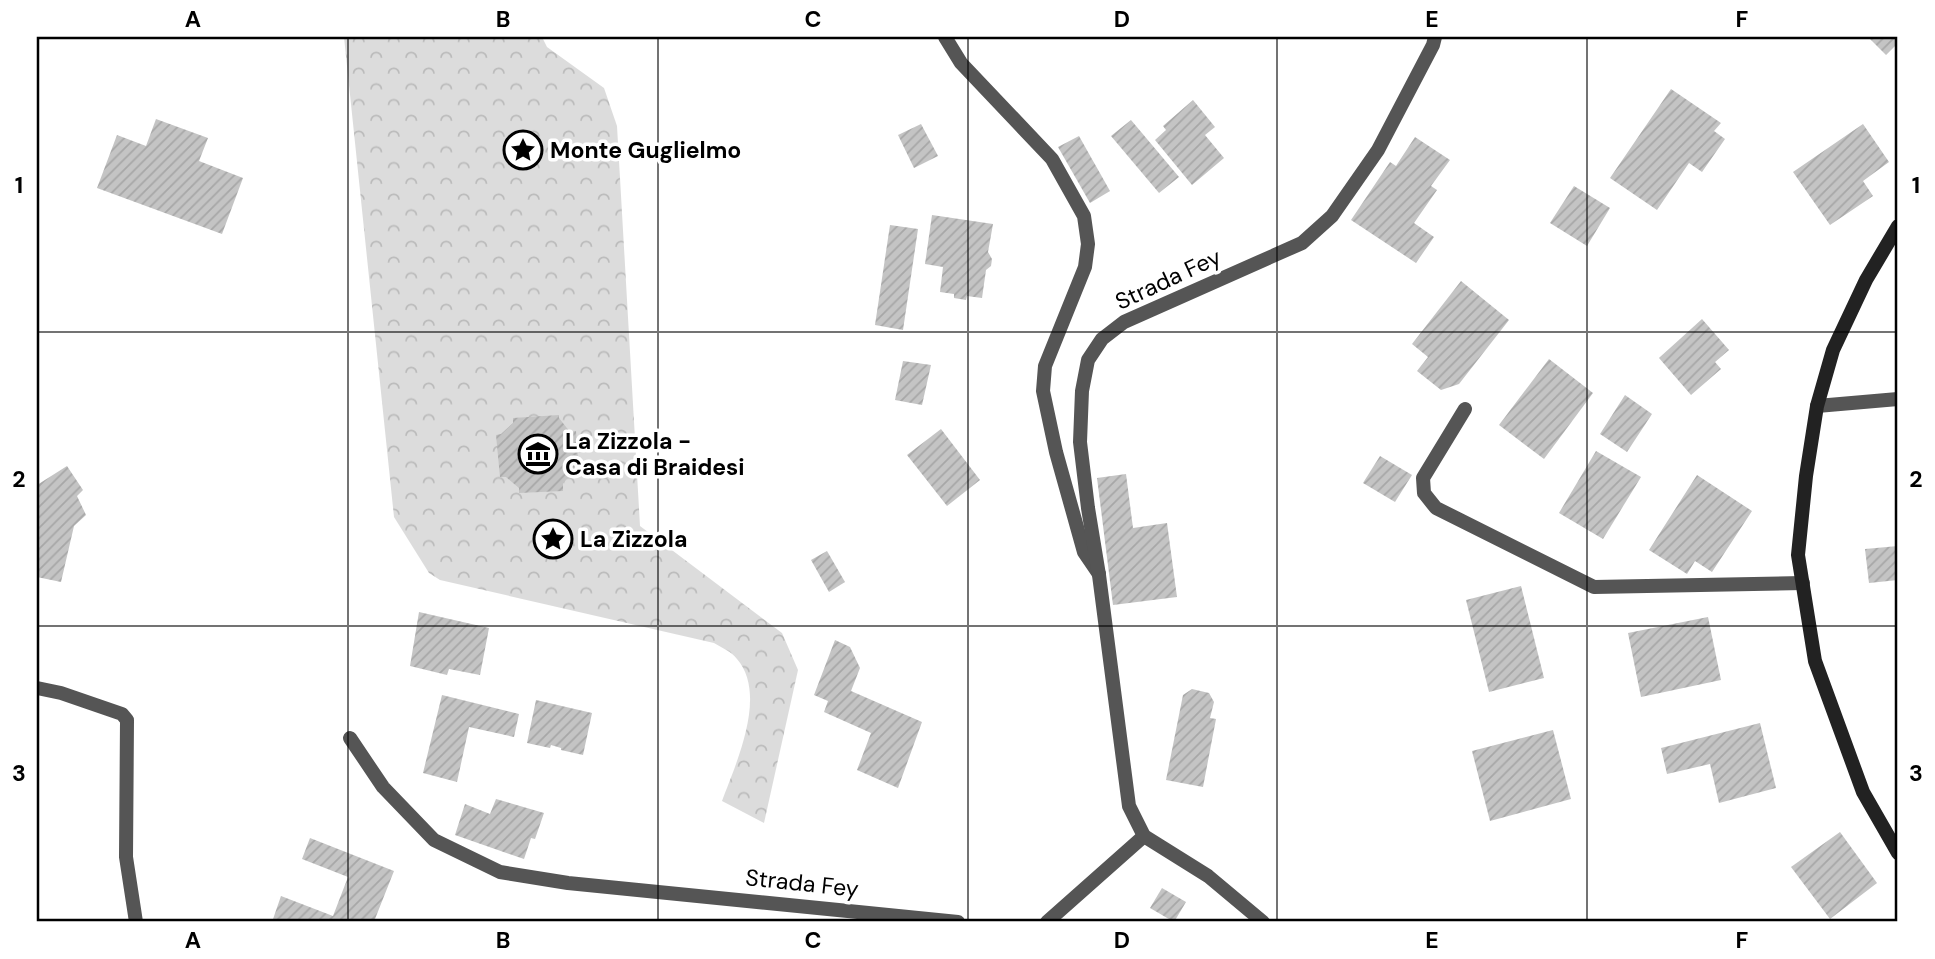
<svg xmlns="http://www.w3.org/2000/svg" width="1935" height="959" font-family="'DM Sans',sans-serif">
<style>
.forest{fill:url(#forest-crowns)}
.building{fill:url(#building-hatch)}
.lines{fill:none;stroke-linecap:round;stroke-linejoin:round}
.service{stroke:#555;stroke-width:14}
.minor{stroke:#555;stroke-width:14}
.secondary{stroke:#222;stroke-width:14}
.grid{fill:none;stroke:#000;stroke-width:2;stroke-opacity:0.55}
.labels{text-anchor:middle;stroke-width:7;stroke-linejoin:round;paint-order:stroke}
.poi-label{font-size:23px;font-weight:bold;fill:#000;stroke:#fff;text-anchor:start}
.street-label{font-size:23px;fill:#000;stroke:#fff}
.neatline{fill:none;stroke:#000;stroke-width:2.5}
.grid-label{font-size:23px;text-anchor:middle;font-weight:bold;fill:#000}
</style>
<defs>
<pattern id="forest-crowns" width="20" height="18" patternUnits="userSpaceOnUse" patternTransform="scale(1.75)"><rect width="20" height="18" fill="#dcdcdc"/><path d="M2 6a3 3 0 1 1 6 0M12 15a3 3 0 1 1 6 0" fill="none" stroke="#bbb"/></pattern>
<pattern id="building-hatch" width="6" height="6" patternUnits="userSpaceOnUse" patternTransform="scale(1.75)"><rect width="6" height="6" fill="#c4c4c4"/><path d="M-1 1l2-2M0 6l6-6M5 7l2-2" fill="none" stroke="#a7a7a7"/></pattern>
</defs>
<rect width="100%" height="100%" fill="#fff"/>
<path class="forest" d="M 344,37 L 542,37 L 547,47 L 604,88 L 617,126 L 640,526 L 782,633 L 798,670 L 764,823 L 722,801 C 736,763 768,695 737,659 C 731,651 722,648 714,643 L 440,580 L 429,573 L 394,517 Z"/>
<g class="building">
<polygon points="1868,37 1898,37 1898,43 1886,55"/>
<polygon points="1671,89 1721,123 1714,131 1725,139 1702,172 1689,163 1657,210 1610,178"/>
<polygon points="1193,100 1215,127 1205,135 1224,158 1192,185 1155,140 1166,130 1163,126"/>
<polygon points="156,119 208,138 199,161 243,178 222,234 97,188 117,135 146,146"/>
<polygon points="1131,120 1179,177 1159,193 1111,136"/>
<polygon points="921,124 938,156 914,168 898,135"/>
<polygon points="1863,124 1889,162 1863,181 1873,196 1830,225 1793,172"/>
<polygon points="1079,136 1110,191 1090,203 1058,147"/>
<polygon points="1415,137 1450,160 1431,186 1437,190 1414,223 1434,237 1416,263 1351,220 1390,162 1396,166"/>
<polygon points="1574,186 1610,208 1587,246 1550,223"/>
<polygon points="932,215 993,224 988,252 992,259 991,266 986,270 982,298 967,296 966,300 954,298 954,294 940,292 943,267 925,264"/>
<polygon points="890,225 918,229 903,330 875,325"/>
<polygon points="1461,281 1509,320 1459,384 1441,390 1417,371 1428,357 1412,344"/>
<polygon points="1702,319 1729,350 1715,362 1721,369 1691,395 1659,358"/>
<polygon points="1549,359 1593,393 1544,459 1499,425"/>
<polygon points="903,361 931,365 922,405 895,400"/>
<polygon points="1625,395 1652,414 1627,452 1600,434"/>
<polygon points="559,415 559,418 570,432 576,431 579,473 572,473 563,483 563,491 519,493 519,488 506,477 500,477 496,435 501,434 513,423 513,418"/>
<polygon points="941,429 980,480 947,506 907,455"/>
<polygon points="1596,451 1641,477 1603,539 1559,513"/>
<polygon points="1380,456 1412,475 1395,502 1363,483"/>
<polygon points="67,466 83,490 77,496 86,515 74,526 61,582 37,577 37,485"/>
<polygon points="1126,474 1133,528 1167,523 1177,597 1113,605 1097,478"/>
<polygon points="1697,475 1752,511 1712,572 1695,561 1687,574 1649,550"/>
<polygon points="1898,546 1898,580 1869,583 1865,549"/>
<polygon points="827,551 845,582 829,592 811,560"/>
<polygon points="1521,586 1544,678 1489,692 1466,600"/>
<polygon points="419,612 489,628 480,675 449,669 447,675 410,666"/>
<polygon points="1708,617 1721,680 1641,697 1628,633"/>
<polygon points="835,640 850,647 860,668 851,691 922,722 898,788 857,770 871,733 824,712 828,701 814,695"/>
<polygon points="1192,689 1209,693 1214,702 1210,718 1216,719 1203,787 1166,780 1183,695"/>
<polygon points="442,695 519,714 514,737 469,727 457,782 423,773"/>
<polygon points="536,700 592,713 583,755 561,750 561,748 551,745 550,748 527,743"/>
<polygon points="1760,723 1776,788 1719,803 1710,764 1667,774 1661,748"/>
<polygon points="1553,730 1571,799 1490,821 1472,751"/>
<polygon points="496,799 544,813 535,839 531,838 524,859 455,835 465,804 490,814"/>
<polygon points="1840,832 1877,883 1830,919 1791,867"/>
<polygon points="310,838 394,871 375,919 381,922 272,922 281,896 333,916 348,877 302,859"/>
<polygon points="1162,888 1186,902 1174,922 1150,908"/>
</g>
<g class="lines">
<g class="service">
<polyline points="945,37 961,63 1052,159 1084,216 1088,244 1085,267 1045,366 1043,391 1056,452 1084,552 1099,574"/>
<polyline points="1817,406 1898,399"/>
<polyline points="1465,409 1423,478 1424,493 1436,508 1594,587 1803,583"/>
</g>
<g class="minor">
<polyline points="37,688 61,693 122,714 127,720 126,857 136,922"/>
<polyline points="350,738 383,787 434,840 500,872 568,883 958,922"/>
<polyline points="1047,922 1144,836"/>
<polyline points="1263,922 1208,876 1144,836 1129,806 1099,575 1088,508 1080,442 1082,391 1088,360 1102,339 1124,322 1302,243 1332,216 1378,150 1433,45 1435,37"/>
</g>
<polyline class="secondary" points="1898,226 1866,280 1833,350 1817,406 1806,476 1798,555 1815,661 1863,792 1898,853"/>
</g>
<path class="grid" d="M 348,37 L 348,922M 658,37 L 658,922M 968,37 L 968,922M 1277,37 L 1277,922M 1587,37 L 1587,922M 37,332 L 1898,332M 37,626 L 1898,626"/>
<defs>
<symbol id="sight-ring" viewBox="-11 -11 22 22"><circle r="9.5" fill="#fff" stroke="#000" stroke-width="1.5"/><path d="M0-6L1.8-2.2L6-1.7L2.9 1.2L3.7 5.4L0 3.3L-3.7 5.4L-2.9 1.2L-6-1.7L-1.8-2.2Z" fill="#000"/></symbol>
<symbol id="museum-ring" viewBox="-11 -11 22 22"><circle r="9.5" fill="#fff" stroke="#000" stroke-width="1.5"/><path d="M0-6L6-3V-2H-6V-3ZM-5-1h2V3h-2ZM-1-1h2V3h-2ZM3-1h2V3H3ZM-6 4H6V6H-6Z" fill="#000"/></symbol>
</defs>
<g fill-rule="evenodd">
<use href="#sight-ring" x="501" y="128" width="44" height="44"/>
<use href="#museum-ring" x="516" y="432" width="44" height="44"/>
<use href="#sight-ring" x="531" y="517" width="44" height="44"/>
</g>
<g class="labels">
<g class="poi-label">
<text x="550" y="158">Monte Guglielmo</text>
<text x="565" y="449">La Zizzola -<tspan x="565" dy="26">Casa di Braidesi</tspan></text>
<text x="580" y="547">La Zizzola</text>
</g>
<g class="street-label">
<text transform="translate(1168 279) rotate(-25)" y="8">Strada Fey</text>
<text transform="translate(802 883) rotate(6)" y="8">Strada Fey</text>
</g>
</g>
<rect width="1935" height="959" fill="none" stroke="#ffffff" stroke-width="77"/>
<rect x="38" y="38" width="1858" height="882" class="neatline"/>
<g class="grid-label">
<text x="193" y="27">A</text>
<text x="503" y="27">B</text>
<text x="813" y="27">C</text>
<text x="1122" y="27">D</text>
<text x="1432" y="27">E</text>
<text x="1742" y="27">F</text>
<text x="19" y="193">1</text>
<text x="1916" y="193">1</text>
<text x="19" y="487">2</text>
<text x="1916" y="487">2</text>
<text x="19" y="781">3</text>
<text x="1916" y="781">3</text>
<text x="193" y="948">A</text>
<text x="503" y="948">B</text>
<text x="813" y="948">C</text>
<text x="1122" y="948">D</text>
<text x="1432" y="948">E</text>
<text x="1742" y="948">F</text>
</g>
</svg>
